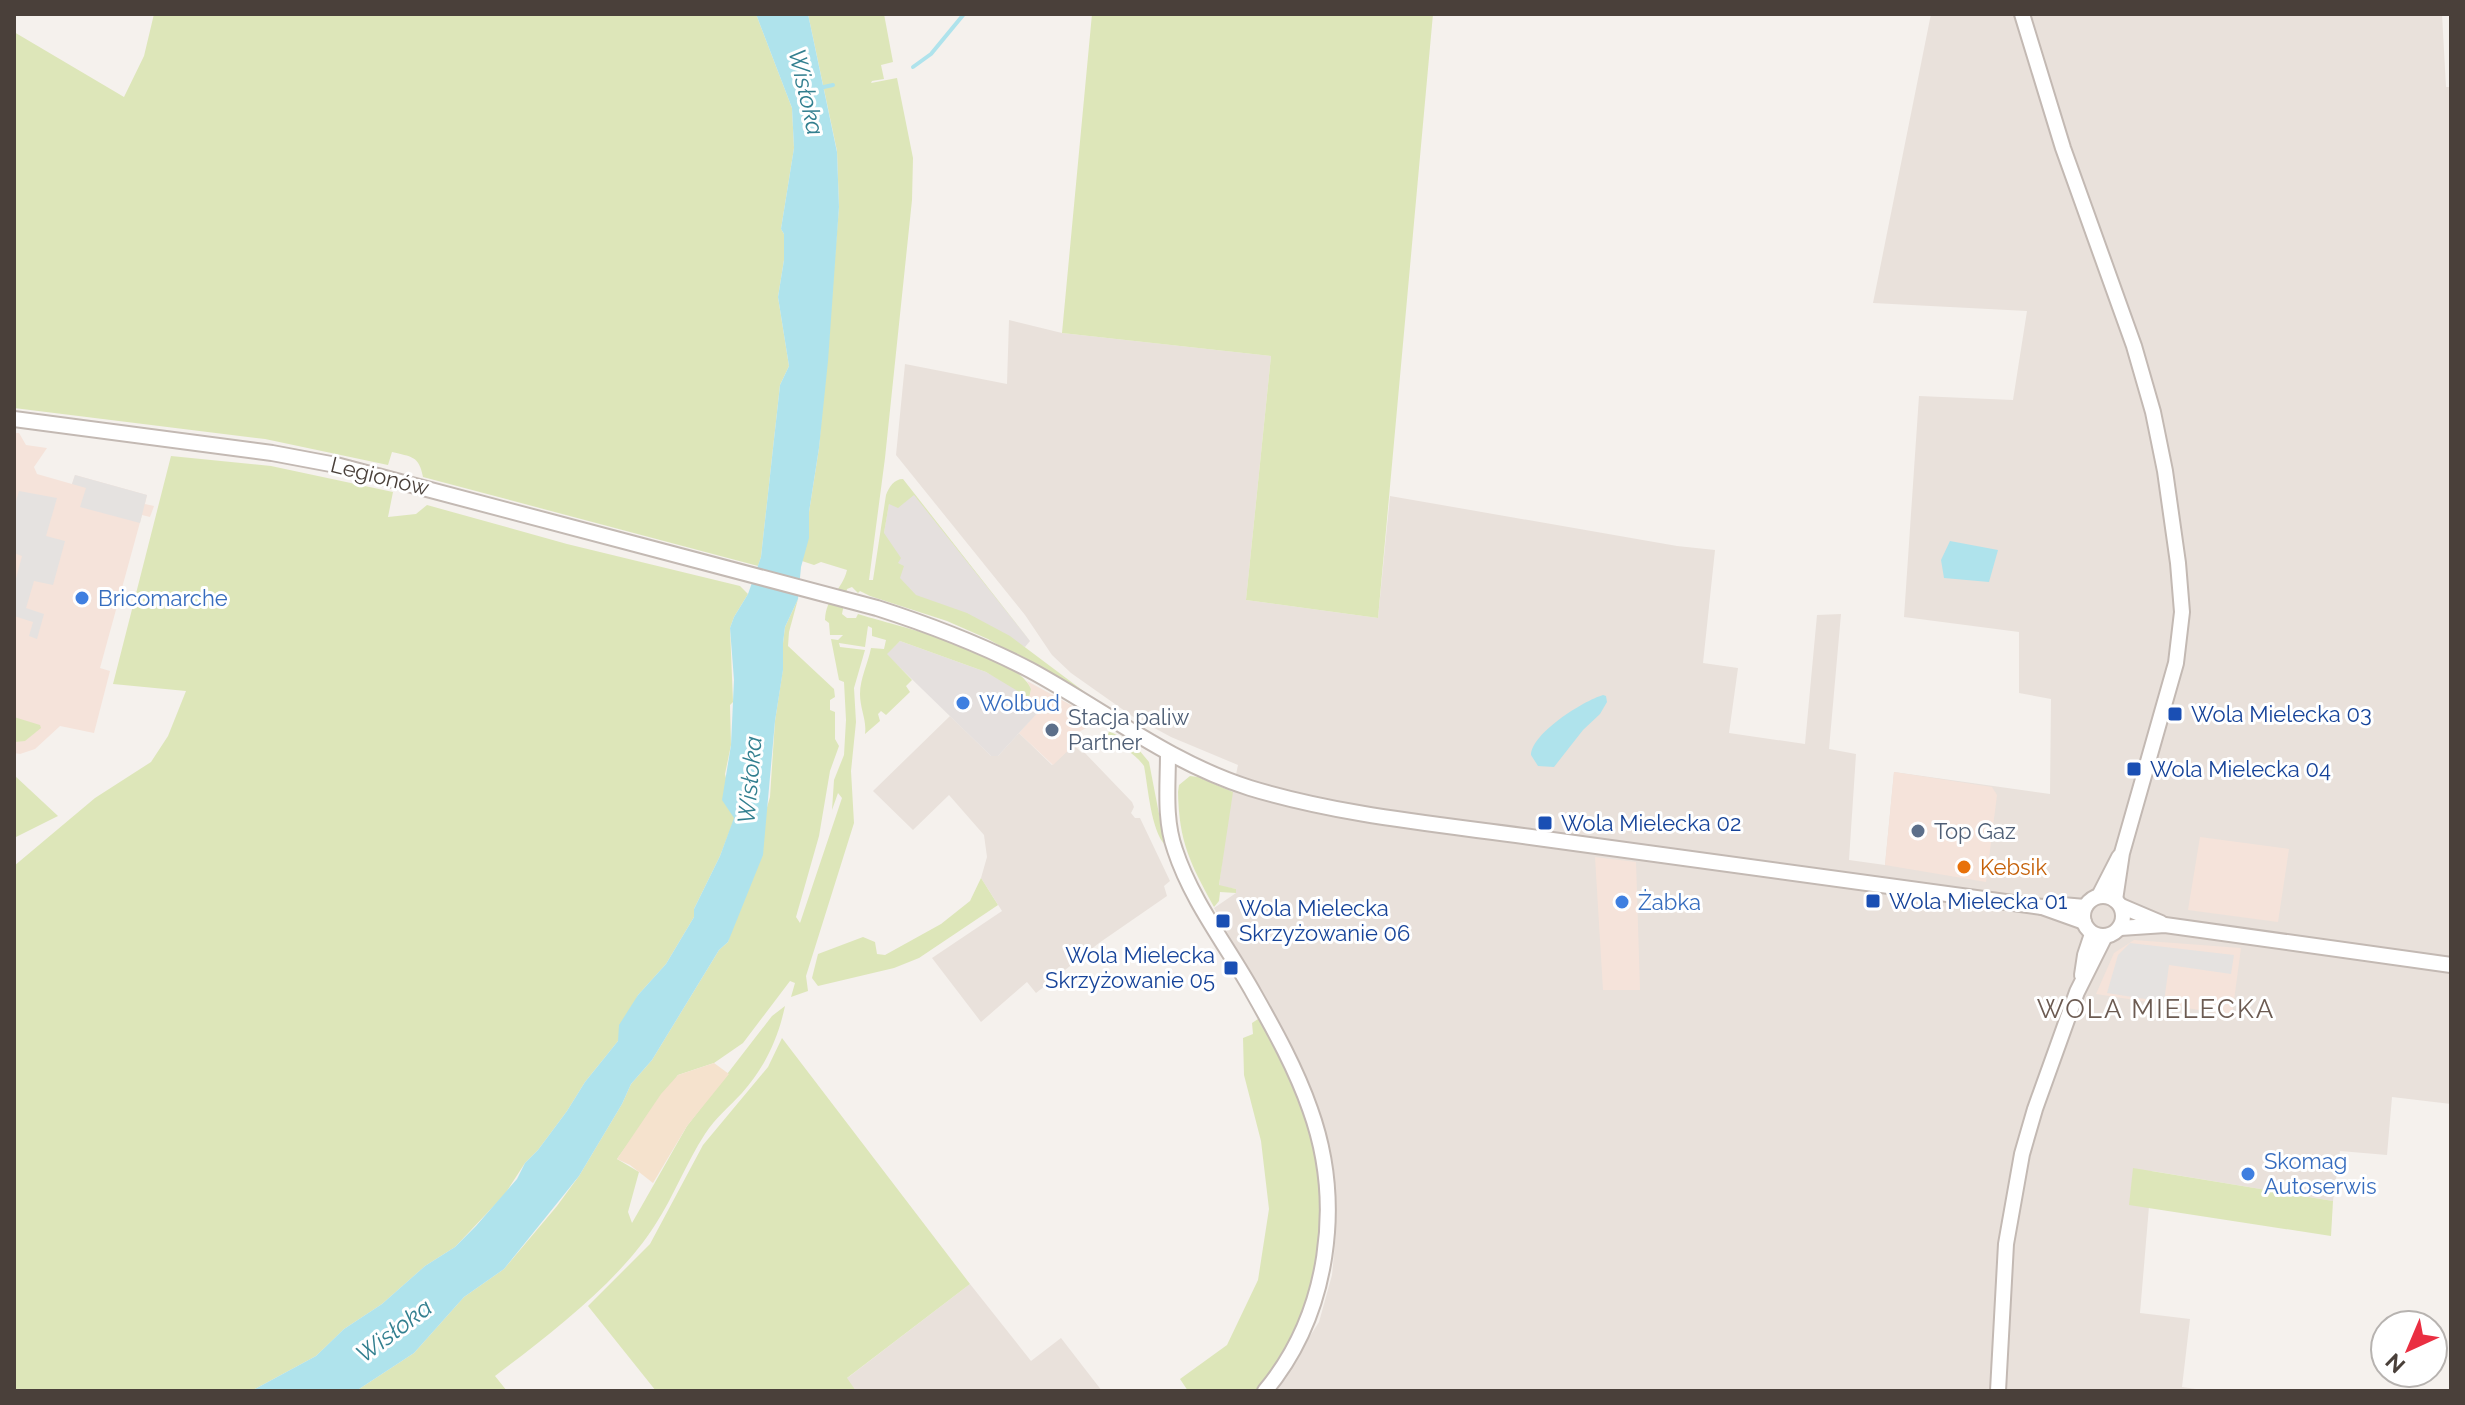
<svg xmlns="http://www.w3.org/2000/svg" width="2465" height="1405" font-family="Raleway,sans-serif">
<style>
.residential{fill:#e9e1db}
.commercial{fill:#f5e3da}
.industrial{fill:#e5e0de}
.green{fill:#dde6b9}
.sand{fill:#f5e2cd}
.parking{fill:#e5e2e0}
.water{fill:#afe3ec}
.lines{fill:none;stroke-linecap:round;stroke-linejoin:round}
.stream{stroke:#afe3ec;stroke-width:4}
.minor-casing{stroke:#c3b9b3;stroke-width:18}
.minor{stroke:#fff;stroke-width:14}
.shop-dot{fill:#3f7fe0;stroke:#fff;stroke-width:3}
.transit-dot{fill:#1a4fb4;stroke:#fff;stroke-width:3}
.service-dot{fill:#5c6f8a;stroke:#fff;stroke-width:3}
.food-dot{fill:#e8710a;stroke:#fff;stroke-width:3}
.labels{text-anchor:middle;stroke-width:6;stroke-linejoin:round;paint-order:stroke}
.street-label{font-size:22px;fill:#4a403a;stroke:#fff}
.shop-label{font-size:22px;fill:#366cbe;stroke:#fff;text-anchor:start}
.transit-label{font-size:22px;fill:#164399;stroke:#fff;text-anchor:start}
.service-label{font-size:22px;fill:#4e5e75;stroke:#fff;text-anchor:start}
.food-label{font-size:22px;fill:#c56008;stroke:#fff;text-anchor:start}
.water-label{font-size:24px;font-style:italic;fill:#327f8f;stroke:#fff}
.quarter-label{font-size:26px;letter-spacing:2px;fill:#6c5b52;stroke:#fff}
</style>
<rect width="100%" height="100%" fill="#f5f1ed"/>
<g class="residential">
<polygon points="1931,14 2442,14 2446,87 2451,87 2451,1104 2392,1097 2387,1155 2340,1151 2333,1201 2152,1171 2140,1313 2190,1319 2182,1387 2210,1391 1275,1391 1319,1322 1332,1275 1336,1232 1333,1174 1319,1112 1297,1060 1214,908 1236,893 1236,889 1219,886 1228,813 1238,765 1171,737 1132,716 1071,673 1052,655 1025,615 896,455 905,364 1007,384 1009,320 1062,333 1271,356 1246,600 1378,618 1390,496 1677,546 1715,550 1703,663 1738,668 1729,733 1805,744 1817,615 1841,614 1829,749 1856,754 1849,860 1885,865 1894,772 2050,794 2051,699 2019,693 2019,632 1904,617 1919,396 2013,400 2027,311 1873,303"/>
<polygon points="950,716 991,756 998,756 1019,733 1052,765 1074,745 1082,753 1084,752 1132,802 1134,807 1131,813 1135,818 1140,818 1170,881 1164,886 1167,896 1099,943 1036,993 1027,982 981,1022 932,958 1002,911 981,878 987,857 984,835 949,795 913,830 873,791"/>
<polygon points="970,1284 1031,1361 1061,1338 1102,1391 856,1391 846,1379"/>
</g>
<g class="commercial">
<polygon points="14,433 19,433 26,445 47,448 34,467 37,474 72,484 75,475 147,495 145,504 154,506 150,517 142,515 100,668 110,671 94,733 60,726 35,749 20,754 14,753"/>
<polygon points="1027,681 1104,723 1088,727 1077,733 1079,738 1074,745 1053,765 1019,733 1041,708 1029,698 1031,689"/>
<polygon points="1894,772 1992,787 1997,795 1986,882 1885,865"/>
<polygon points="2200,837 2289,849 2278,922 2188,910"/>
<polygon points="1595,857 1636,862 1640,990 1603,990"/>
<polygon points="2134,940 2241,948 2232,1015 2096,994 2114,953"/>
</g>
<g class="industrial">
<polygon points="906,484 1030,641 1025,647 883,587 884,533 889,503"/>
<polygon points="900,641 986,672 1016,688 1042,708 998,756 991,756 886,654"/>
</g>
<g class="green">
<path d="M 154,14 L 756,14 L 792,108 L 794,148 L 781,229 L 784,234 L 784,260 L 778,297 L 789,366 L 780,385 L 761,557 L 758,566 L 423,477 C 419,455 411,457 392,452 L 388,465 L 265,439 L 14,408 L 14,32 L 124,97 L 144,56 Z"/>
<path d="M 808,14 L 884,14 L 893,62 L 881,65 L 884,79 L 872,81 L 871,83 L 897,78 L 913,158 L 912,200 L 885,458 L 869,580 L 873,580 L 886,495 C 889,487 894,479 903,479 L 1030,641 L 914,495 L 898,508 L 889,504 L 884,533 L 901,558 L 898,563 L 904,566 L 900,578 L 916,595 L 967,613 L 1010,636 L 1086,693 L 1085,695 L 988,639 L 947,621 L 870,596 L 860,591 L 858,593 L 852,587 L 847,589 L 842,614 L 847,618 L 856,618 L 858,614 C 895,626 1016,652 1031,689 L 1029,698 L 986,672 L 900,641 L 887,654 L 912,680 L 906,686 L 910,692 L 886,715 L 881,711 L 878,714 L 880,721 L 865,734 C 867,720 860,709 860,694 C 860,679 868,663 871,648 L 884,649 L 886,640 L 872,636 L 872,628 L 868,626 L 865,647 L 839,643 L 840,647 L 865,650 L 854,688 L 856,722 L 851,771 L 854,823 L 806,976 L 808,991 L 791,997 L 795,983 L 790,981 L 743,1043 L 714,1063 L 678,1075 L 617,1159 L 639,1172 L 628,1212 L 632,1223 L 687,1126 L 772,1016 L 785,1006 C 778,1039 765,1067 742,1093 C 730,1106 715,1118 705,1134 C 686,1163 674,1196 655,1225 C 619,1282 549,1335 495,1376 L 507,1391 L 356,1391 L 414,1353 L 464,1297 L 504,1269 L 557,1206 L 579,1176 L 622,1104 L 631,1084 L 652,1060 L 719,950 L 728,942 L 770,797 L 775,721 L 783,669 L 783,643 L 785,627 L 798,599 L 789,632 L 788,646 L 834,689 L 835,697 L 830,700 L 830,710 L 835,712 L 835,739 L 839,746 L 830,771 L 819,836 L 796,917 L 800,923 L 842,798 L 838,793 L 832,810 L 834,780 L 844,755 L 846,720 L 844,682 L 839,680 L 831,639 L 838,640 L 843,635 L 830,635 L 829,623 L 825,620 C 826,596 842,591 847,570 L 821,562 L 814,565 L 802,561 L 808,538 L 809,512 L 819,448 L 839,207 L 837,151 Z"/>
<polygon points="1092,14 1433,14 1378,618 1246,600 1271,356 1062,333"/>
<polygon points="171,456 271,466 393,492 388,517 416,514 427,505 567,544 740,586 748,594 734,617 730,628 733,702 730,705 731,745 725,774 735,817 720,856 694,909 694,917 666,964 638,995 618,1041 585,1082 567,1111 538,1150 525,1163 505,1194 455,1247 425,1266 382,1304 344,1329 316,1356 251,1391 14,1391 14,866 95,798 151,762 168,736 186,691 113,684"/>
<polygon points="14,717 40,725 41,728 25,741 15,742"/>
<path d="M 1109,731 L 1134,744 L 1149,762 L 1165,845 C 1151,830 1148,787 1144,766 C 1135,753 1119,746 1108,735 Z"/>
<polygon points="14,775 58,816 14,838"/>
<path d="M 1190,776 L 1198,777 L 1233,792 L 1219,885 L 1236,889 L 1236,893 L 1220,892 L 1219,901 L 1214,907 C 1190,863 1179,842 1178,792 L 1179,785 Z"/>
<polygon points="981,878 998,905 919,958 894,968 818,986 812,978 818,954 863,937 875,942 877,954 885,955 941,924 970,901"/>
<path d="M 1261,1017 C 1277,1047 1296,1078 1305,1112 C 1335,1213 1323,1308 1257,1391 L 1188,1391 L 1180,1379 L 1227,1345 L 1258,1280 L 1269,1209 L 1261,1141 L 1244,1075 L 1243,1038 L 1253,1034 L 1252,1023 Z"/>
<polygon points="782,1038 970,1284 847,1378 856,1391 656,1391 588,1306 650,1244 703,1145 768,1067"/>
<polygon points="2133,1168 2333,1201 2331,1236 2129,1205"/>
</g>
<polygon class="sand" points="714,1063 729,1074 687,1126 653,1183 630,1165 617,1159 661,1094 678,1075"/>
<g class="parking">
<polygon points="75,475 147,495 140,523 80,507 86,488 72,484"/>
<polygon points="19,491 57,498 46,536 65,541 53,585 34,581 26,608 44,614 37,639 29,636 33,622 14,616 14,586 22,556 14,553 14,508"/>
<polygon points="2130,943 2234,955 2231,974 2169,965 2164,1002 2107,993 2118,955"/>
</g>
<g class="water">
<polygon points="756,14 808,14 837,152 839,207 828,361 819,448 809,512 809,538 801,567 798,599 785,627 783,643 783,670 775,721 763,855 728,942 719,950 652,1060 631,1084 622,1104 579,1176 504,1269 464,1297 414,1353 356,1391 251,1391 316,1356 344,1329 382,1304 425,1266 455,1247 476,1226 517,1179 525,1163 538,1150 567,1111 585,1082 618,1041 619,1025 638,995 666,964 694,917 694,909 720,856 734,818 722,800 731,745 734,680 730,628 734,617 748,594 761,557 780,385 789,366 778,297 784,260 784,234 781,229 794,148 792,108"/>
<polygon points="1950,541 1998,550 1989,582 1944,578 1941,560"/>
<path d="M 1603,695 L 1606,696 L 1607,702 L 1600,714 L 1583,730 L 1554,767 L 1538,766 L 1531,755 C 1532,733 1583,701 1603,695 Z"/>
</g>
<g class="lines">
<g class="stream">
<polyline points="913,67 931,54 964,14"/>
<polyline points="819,88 833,85"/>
</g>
<defs>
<g id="minor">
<polyline points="2022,14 2063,148 2134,346 2153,412 2165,471 2178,563 2182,612 2176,663 2122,853 2115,900"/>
<path d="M 14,419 L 272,453 L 336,465 L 877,608 C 930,625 980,644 1030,670 C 1104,710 1168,762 1250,788 C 1345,817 1447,825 1545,839 C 1711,862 1877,883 2042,907 L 2062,905 L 2085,907"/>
<path d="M 1168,753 C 1168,786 1164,819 1175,850 C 1192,902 1228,947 1254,994 C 1275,1031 1296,1069 1310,1109 C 1344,1203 1329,1314 1265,1391"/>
<circle cx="2103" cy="916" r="20"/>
<polyline points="2099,896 2119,857"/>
<polyline points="2121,906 2161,923"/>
<polyline points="2042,907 2084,922"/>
<polyline points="2120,928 2165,925 2451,965"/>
<polyline points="2082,975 2085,955 2092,934"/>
<polyline points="1998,1391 2006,1244 2022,1154 2035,1109 2077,992 2105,936"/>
</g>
</defs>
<use href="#minor" class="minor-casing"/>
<use href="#minor" class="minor"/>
</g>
<g class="shop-dot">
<circle cx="82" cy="598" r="8"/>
<circle cx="963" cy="703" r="8"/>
<circle cx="1622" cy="902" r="8"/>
<circle cx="2248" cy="1174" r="8"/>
</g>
<g class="transit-dot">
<rect x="2167" y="706" width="16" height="16" rx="4"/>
<rect x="2126" y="761" width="16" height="16" rx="4"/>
<rect x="1537" y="815" width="16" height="16" rx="4"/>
<rect x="1865" y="893" width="16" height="16" rx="4"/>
<rect x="1215" y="913" width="16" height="16" rx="4"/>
<rect x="1223" y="960" width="16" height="16" rx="4"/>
</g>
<g class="service-dot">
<circle cx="1052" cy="730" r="8"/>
<circle cx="1918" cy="831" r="8"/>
</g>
<circle class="food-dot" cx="1964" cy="867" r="8"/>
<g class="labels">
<g class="street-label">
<text transform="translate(380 476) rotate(14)" y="8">Legionów</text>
</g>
<g class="shop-label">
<text x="98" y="606">Bricomarche</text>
<text x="979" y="711">Wolbud</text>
<text x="1638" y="910">Żabka</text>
<text x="2264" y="1169">Skomag<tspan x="2264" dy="25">Autoserwis</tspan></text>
</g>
<g class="transit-label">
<text x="2191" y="722">Wola Mielecka 03</text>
<text x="2150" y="777">Wola Mielecka 04</text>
<text x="1561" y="831">Wola Mielecka 02</text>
<text x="1889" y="909">Wola Mielecka 01</text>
<text x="1239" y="916">Wola Mielecka<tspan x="1239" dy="25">Skrzyżowanie 06</tspan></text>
<text x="1215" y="963" text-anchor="end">Wola Mielecka<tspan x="1215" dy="25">Skrzyżowanie 05</tspan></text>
</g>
<g class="service-label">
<text x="1068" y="725">Stacja paliw<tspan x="1068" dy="25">Partner</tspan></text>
<text x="1934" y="839">Top Gaz</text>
</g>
<g class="food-label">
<text x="1980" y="875">Kebsik</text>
</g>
<g class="water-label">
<text transform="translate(806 92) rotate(77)" y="8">Wisłoka</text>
<text transform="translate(750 780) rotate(-85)" y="8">Wisłoka</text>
<text transform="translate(394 1331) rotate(-37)" y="8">Wisłoka</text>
</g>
<g class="quarter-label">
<text x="2156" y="1018">WOLA MIELECKA</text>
</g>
</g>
<rect width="2465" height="1405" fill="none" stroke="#4a403a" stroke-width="32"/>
<g transform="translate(2409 1349) rotate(224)"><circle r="38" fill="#ffffff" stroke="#b7b3b0" stroke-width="2"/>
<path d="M0-6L14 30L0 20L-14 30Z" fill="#ea2f42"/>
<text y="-12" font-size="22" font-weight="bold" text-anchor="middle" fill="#4a403a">N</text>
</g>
</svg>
